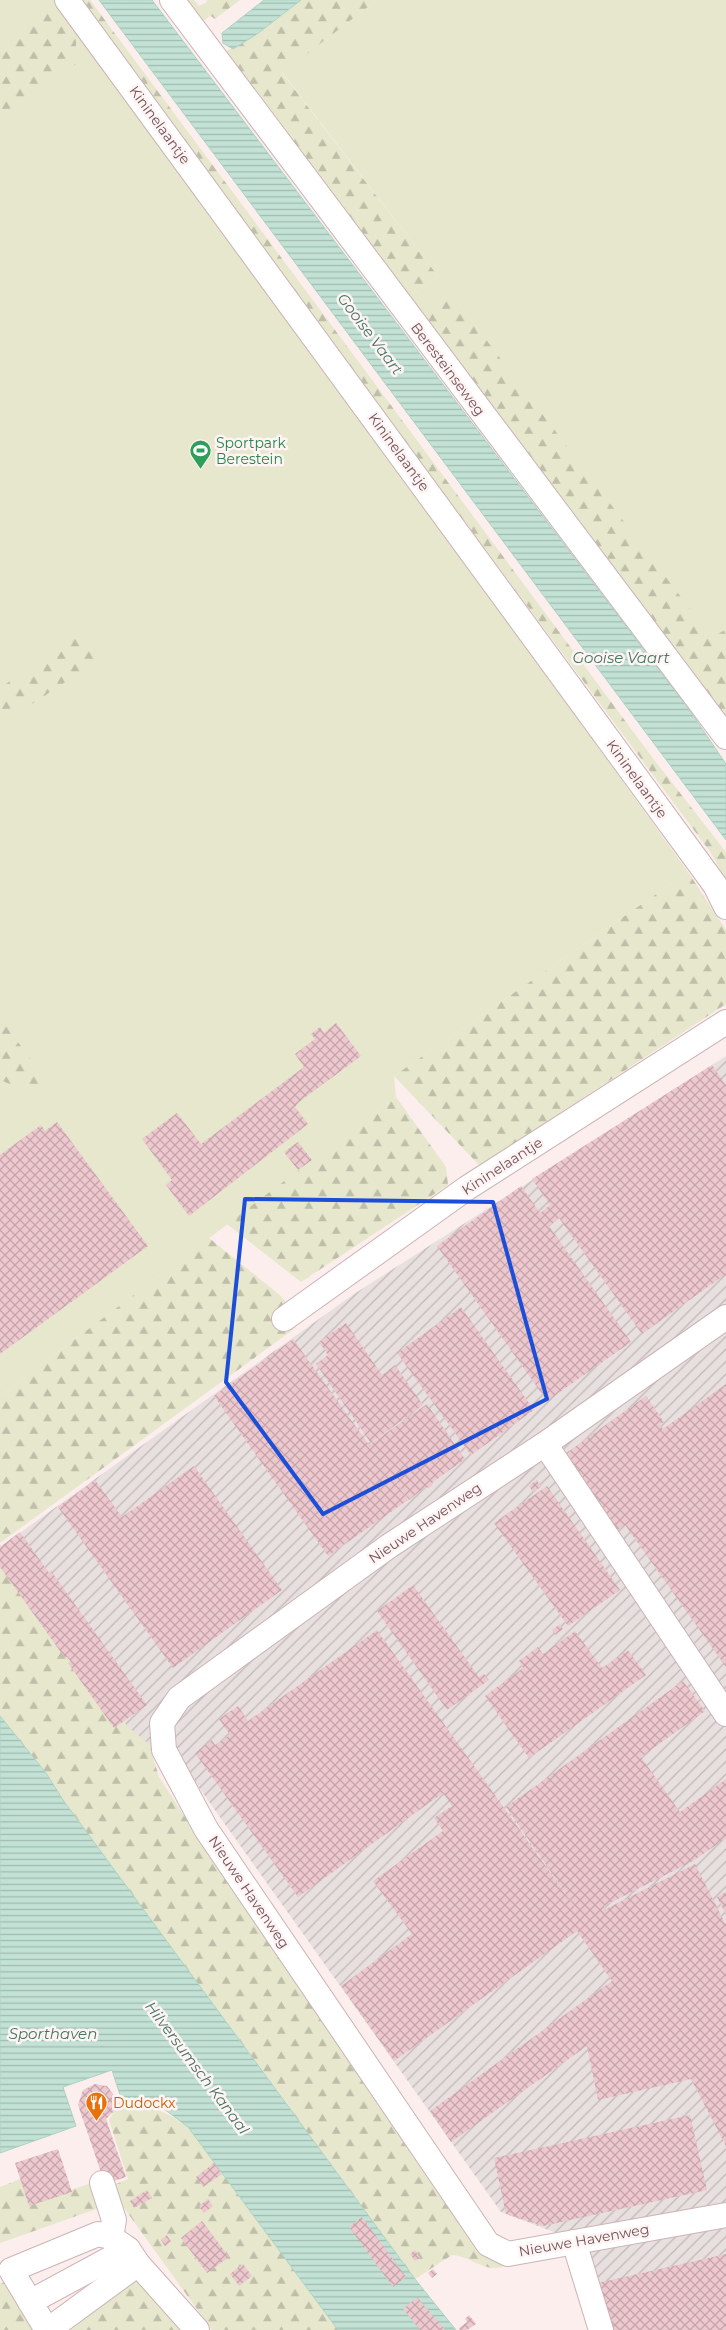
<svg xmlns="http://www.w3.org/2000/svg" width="726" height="2330" font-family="Montserrat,sans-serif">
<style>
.industrial{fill:url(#industrial-furrows)}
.grass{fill:#e6e7cc}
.forest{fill:url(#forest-firs)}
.water{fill:url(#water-rules);stroke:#abd3c3}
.building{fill:url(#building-cross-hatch)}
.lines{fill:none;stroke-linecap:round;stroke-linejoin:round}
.minor-casing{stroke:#ccb3b6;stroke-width:26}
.minor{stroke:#fff;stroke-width:24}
.marked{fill:none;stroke:#1d4ed8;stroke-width:4;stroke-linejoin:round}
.labels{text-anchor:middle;stroke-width:5;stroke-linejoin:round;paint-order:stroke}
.street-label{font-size:14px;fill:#745259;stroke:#fdf4f3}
.leisure-label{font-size:14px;fill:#27864d;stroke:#fdf4f3;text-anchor:start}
.food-label{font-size:14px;fill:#c56008;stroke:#fdf4f3;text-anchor:start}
.water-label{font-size:15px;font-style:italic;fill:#477664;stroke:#fdf4f3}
</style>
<defs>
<pattern id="industrial-furrows" width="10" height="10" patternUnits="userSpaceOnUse" patternTransform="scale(1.25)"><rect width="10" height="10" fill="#e8dfdf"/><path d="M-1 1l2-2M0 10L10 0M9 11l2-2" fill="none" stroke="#c1b7b8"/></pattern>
<pattern id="forest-firs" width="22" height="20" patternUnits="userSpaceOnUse" patternTransform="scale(1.25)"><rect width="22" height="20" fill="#e6e7cc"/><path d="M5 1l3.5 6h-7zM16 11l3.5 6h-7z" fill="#bfbea9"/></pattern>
<pattern id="water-rules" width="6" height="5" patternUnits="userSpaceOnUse" patternTransform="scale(1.25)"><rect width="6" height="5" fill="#c3e2d6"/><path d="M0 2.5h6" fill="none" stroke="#a3bab1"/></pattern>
<pattern id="building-cross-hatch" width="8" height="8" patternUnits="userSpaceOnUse" patternTransform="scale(1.25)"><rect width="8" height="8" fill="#edc8ce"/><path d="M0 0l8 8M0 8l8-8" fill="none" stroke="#c5a5aa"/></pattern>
</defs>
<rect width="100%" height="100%" fill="#fbeeed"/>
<polygon class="industrial" points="726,1056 726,2330 599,2330 567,2237 501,2212 190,1775 114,1728 0,1547 354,1294"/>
<g class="grass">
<polygon points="0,0 60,0 688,872 394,1076 396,1097 0,1396"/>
<polygon points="184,0 194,0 199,6 207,2 206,0 220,0 206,12 210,16 201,23"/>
<polygon points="377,0 726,0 726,629 712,639 450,292 423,314 410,297 438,276 282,72"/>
</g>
<g class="forest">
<polygon points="77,0 90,0 652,757 726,852 726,880 711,853"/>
<polygon points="220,0 240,0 215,19 205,12"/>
<polygon points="301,0 377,0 282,73 438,276 410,297 223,53 257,34"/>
<polygon points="51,6 76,39 76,64 0,120 0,43"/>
<polygon points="450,292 712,638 726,629 726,724 423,314"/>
<polygon points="80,633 99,660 0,725 0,688"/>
<polygon points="688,872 726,930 726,1004 480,1166 394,1076"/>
<polygon points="0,1018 52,1088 12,1085 0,1080"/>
<polygon points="396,1097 446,1167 448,1185 301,1282 227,1224"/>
<polygon points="209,1238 281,1296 300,1321 294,1329 0,1543 0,1396"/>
<path d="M 0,1544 L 127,1726 L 149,1744 L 159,1777 L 228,1883 L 446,2205 L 487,2252 L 509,2263 C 490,2278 473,2256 452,2255 L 415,2279 L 63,1800 L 46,1773 L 0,1716 Z"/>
<path d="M 119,2103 C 149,2105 164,2110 188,2127 L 338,2330 L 212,2330 L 119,2201 L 0,2243 L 0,2187 L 23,2178 L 32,2204 L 105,2178 L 109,2187 L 128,2179 L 109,2120 Z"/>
<polygon points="137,2275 182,2330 71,2330"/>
<polygon points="5,2282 35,2330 0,2330 0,2283"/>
</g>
<g class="water">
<polygon points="99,0 152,0 688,708 726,764 726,840"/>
<polygon points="264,0 301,0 257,34 233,49 223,43 222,33"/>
<polygon points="0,1716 46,1773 63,1800 415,2279 456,2330 338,2330 188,2127 164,2109 122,2101 112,2070 63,2087 76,2126 0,2153"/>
</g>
<g class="building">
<polygon points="336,1023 361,1056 299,1102 295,1107 308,1124 189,1216 166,1185 172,1180 142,1139 177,1113 201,1144 304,1067 295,1054 315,1039 311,1034 320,1027 324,1033"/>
<polygon points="712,1065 726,1085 726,1274 642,1334 559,1218 549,1226 631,1342 547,1401 437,1246 521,1186 540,1213 550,1205 532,1179"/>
<polygon points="57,1122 148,1246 0,1354 0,1155 41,1125 45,1131"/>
<polygon points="298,1142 312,1160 298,1170 284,1152"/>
<polygon points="461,1307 534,1410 471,1455 397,1353"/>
<polygon points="346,1323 382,1375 395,1365 423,1405 371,1443 316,1364 328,1355 319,1342"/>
<polygon points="293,1339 369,1445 427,1404 465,1459 433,1482 431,1487 424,1488 409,1500 391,1475 408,1500 328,1556 214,1396"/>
<polygon points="726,1384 726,1667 625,1525 611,1534 565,1454 646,1396 664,1422 660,1424 663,1429"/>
<polygon points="194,1466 282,1590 173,1668 58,1507 95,1480 122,1517"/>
<polygon points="537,1480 541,1487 533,1492 529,1486"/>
<polygon points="547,1486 620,1590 568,1626 494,1523"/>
<polygon points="20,1532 49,1573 51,1571 147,1705 114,1728 68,1663 71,1662 67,1657 65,1658 0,1567 0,1547"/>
<polygon points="413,1585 479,1677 484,1674 489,1680 447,1710 377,1611"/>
<polygon points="560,1624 563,1629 555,1635 552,1630"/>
<polygon points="377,1630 582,1917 506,1807 683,1681 705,1711 641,1757 680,1812 726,1779 726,1838 693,1861 604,1906 606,1909 695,1864 726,1925 726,2146 691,2079 598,2100 587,2046 451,2142 430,2111 612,1981 577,1931 394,2061 341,1986 412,1934 373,1881 443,1831 434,1818 452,1806 443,1793 298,1897 195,1753 212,1740 215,1745 230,1735 219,1719 238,1706 248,1721"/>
<polygon points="575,1631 602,1668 628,1650 646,1675 529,1758 485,1696 523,1668 519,1661 538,1647 543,1654"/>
<polygon points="726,1892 726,1915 717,1897"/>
<polygon points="95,2084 107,2086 116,2098 116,2109 106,2119 126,2177 105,2184 78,2105 83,2090"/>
<polygon points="690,2115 707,2190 543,2226 506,2214 494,2158"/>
<polygon points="58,2149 72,2192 29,2206 15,2163"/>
<polygon points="214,2163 222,2174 203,2187 196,2177"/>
<polygon points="147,2190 152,2198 134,2208 130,2201"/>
<polygon points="208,2199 213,2206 204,2213 199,2206"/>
<polygon points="362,2217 406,2277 393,2287 349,2227"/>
<polygon points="202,2221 229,2257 207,2273 181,2238"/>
<polygon points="167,2235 171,2242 165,2246 161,2240"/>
<polygon points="415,2250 420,2258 415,2261 410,2254"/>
<polygon points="726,2254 726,2330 609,2330 598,2283"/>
<polygon points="243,2264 252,2276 239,2286 230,2274"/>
<polygon points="433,2269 437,2274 432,2278 428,2273"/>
<polygon points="417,2297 445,2330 420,2330 403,2309"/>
<polygon points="469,2315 476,2324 467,2330 460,2330 459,2328 467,2322 465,2319"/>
</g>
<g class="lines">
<defs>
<g id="minor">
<polyline points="67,0 715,885 726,907"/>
<polyline points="172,0 726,737"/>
<polyline points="726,1317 545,1444 389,1546 179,1698 162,1723 164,1750 206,1829 488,2244 508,2254 726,2215"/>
<polyline points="284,1319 467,1188 726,1022"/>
<polyline points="545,1444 726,1714"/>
<polyline points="102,2183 114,2220 111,2237"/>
<polyline points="574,2242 601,2330"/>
<polyline points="30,2302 128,2249"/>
<polyline points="47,2330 11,2270 98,2234 111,2237 128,2249 138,2264 197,2330"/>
<polyline points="48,2330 138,2264"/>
</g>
</defs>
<use href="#minor" class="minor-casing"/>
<use href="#minor" class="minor"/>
</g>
<path class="marked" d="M 245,1199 L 493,1202 L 547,1399 L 323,1514 L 226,1382 Z"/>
<defs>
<symbol id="stadium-pin" viewBox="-11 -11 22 30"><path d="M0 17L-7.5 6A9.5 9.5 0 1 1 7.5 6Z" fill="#2e9e5b" stroke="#fdf4f3"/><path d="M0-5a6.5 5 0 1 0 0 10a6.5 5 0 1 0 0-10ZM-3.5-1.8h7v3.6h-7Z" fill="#fff"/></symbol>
<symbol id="restaurant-pin" viewBox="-11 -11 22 30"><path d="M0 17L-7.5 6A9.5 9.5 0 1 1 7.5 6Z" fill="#e8710a" stroke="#fdf4f3"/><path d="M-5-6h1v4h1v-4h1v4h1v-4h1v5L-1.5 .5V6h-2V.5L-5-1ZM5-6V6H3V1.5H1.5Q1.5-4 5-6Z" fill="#fff"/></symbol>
</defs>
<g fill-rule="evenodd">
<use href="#stadium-pin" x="188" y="438" width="25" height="34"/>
<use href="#restaurant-pin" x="84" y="2090" width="25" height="34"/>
</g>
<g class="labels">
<g class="street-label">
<text transform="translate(160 125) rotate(54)" y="5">Kininelaantje</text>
<text transform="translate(448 369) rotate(53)" y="5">Beresteinseweg</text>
<text transform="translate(399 452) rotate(54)" y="5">Kininelaantje</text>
<text transform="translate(637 779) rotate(54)" y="5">Kininelaantje</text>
<text transform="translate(502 1166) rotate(-33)" y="5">Kininelaantje</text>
<text transform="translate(425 1523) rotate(-34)" y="5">Nieuwe Havenweg</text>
<text transform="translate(249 1892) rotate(56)" y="5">Nieuwe Havenweg</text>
<text transform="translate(584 2240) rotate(-10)" y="5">Nieuwe Havenweg</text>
</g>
<g class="leisure-label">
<text x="216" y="448">Sportpark<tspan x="216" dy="16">Berestein</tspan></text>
</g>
<g class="food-label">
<text x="113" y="2108">Dudockx</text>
</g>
<g class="water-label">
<text transform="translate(370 334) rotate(53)" y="5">Gooise Vaart</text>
<text x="621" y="663">Gooise Vaart</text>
<text x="53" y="2039">Sporthaven</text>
<text transform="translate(197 2068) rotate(53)" y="5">Hilversumsch Kanaal</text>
</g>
</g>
</svg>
